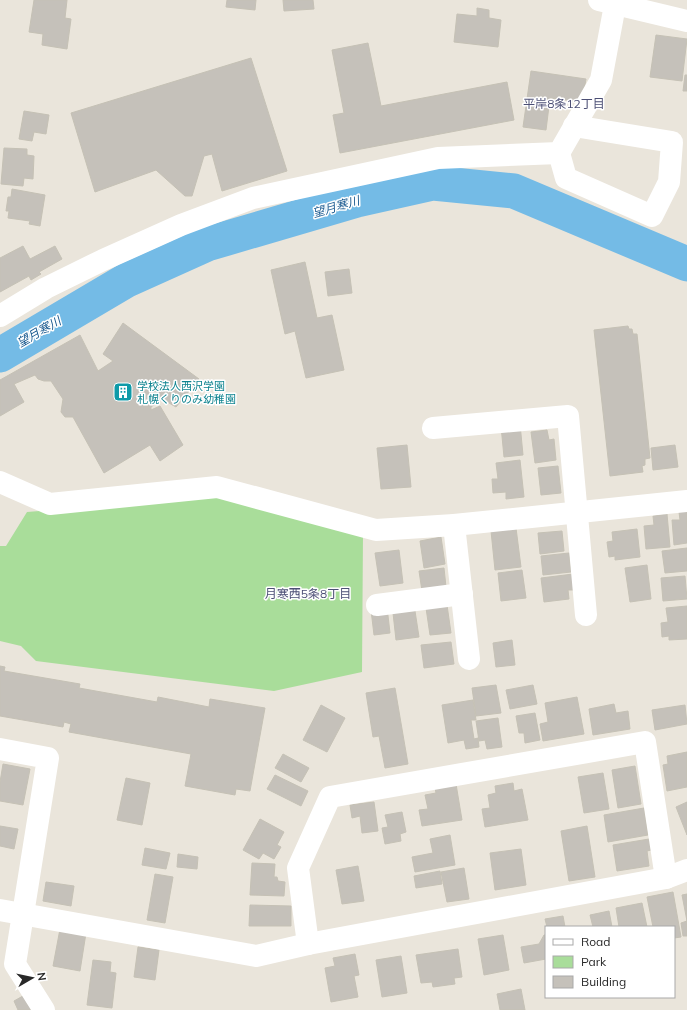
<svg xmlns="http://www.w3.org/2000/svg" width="687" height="1010" font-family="Mulish,'Noto Sans JP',sans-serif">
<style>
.green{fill:#a9dd9a}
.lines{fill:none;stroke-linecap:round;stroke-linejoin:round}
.river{stroke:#74bbe6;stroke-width:35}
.building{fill:#c5c1ba;stroke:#c5c1b5}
.minor{stroke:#fff;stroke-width:22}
.labels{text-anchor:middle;stroke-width:3;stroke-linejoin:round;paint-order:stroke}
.culture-label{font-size:11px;fill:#0d838f;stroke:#fff;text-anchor:start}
.neighbourhood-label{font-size:12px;fill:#4c4f75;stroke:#fff}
.water-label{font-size:12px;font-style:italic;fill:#16578e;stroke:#fff}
</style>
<rect width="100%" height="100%" fill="#eae5db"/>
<polygon class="green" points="217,497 363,533 362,672 274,691 36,661 21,646 0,641 0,546 6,546 27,512"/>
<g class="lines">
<polyline class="river" points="0,355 127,280 207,244 357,200 433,183 514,191 687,264"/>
</g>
<g class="building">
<polygon points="34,0 67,0 65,18 71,19 67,49 42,45 43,34 29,32"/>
<polygon points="227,0 256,0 255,10 226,7"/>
<polygon points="283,0 313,0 314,9 284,11"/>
<polygon points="477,8 489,10 489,18 501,20 498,47 454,42 457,14 477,16"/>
<polygon points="656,35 687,39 682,81 650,77"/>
<polygon points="368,43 381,106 507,82 514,120 340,153 333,115 344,113 332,50"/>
<polygon points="251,58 287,171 222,191 212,154 204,156 192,196 185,196 156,170 95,192 71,113"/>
<polygon points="531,71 586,79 582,102 550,98 546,130 523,127"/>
<polygon points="685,75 687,75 687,91 683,91"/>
<polygon points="24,111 49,115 46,134 34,132 32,141 19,139"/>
<polygon points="4,148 27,149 27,155 34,156 33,179 24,178 23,186 1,184"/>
<polygon points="12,189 45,195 40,226 29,224 30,221 8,218 9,211 6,211 8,197 11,197"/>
<polygon points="23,246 30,259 55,246 62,259 39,272 41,274 31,280 29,276 0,292 0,258"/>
<polygon points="305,262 317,318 332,315 344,370 306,378 295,331 285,334 271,270"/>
<polygon points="349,269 352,293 328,296 325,272"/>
<polygon points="123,323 199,379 176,407 162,399 151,407 151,410 160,406 183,445 160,461 150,445 104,473 73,417 65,417 61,412 63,399 51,381 44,381 38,379 35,375 14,384 24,402 0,416 0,380 80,335 98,371 113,361 103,354"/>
<polygon points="628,326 629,329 632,329 633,334 637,334 650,458 645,459 645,465 642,466 643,472 610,476 594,330"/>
<polygon points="520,424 523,455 504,457 501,426"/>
<polygon points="547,430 549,440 554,439 556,460 535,463 531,432"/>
<polygon points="407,445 411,487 381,489 377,448"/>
<polygon points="675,445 678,467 653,470 651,448"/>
<polygon points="520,460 524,497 506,499 506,492 493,493 492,479 498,479 496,463"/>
<polygon points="558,466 561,493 541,495 538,468"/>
<polygon points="687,511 687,543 674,545 672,520 680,520 679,512"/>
<polygon points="667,514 670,547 646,549 644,526 654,525 653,516"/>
<polygon points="516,528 521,567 495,570 491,531"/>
<polygon points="637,529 640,557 615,560 615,556 609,557 607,542 613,541 612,532"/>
<polygon points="562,531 564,551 540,554 538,533"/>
<polygon points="441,537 445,564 424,568 420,541"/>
<polygon points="687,548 687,571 665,573 662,551"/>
<polygon points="399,550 403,583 380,586 375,553"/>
<polygon points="569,553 571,572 543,575 541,556"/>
<polygon points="647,565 651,599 630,602 625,568"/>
<polygon points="444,568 446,587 422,591 419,571"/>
<polygon points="522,570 526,598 501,601 498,573"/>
<polygon points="573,574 575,590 568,590 569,599 544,602 541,578"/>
<polygon points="685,576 687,599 663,601 661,578"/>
<polygon points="447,605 451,633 430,635 426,608"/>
<polygon points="687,606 687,639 669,640 669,636 662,637 661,623 668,622 666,608"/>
<polygon points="387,607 390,633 374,635 371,610"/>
<polygon points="415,611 419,637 396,640 393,613"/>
<polygon points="512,640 515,665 496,667 493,643"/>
<polygon points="451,642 454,664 424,668 421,645"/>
<polygon points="0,666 5,667 4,671 80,684 79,688 157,702 158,697 209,707 210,699 265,708 250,791 236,789 235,795 185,786 191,754 69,732 71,724 64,722 63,727 0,716"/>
<polygon points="496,685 501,713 476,716 472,688"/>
<polygon points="533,685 537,704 510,709 506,690"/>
<polygon points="395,688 408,764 385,768 379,736 373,737 366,693"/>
<polygon points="577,697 584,734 543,741 540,724 548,722 545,703"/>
<polygon points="473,700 476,720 471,720 474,739 478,738 479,747 466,749 464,740 448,743 442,705"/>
<polygon points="614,704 616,713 628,711 630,729 593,735 589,709"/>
<polygon points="321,705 345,718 327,752 303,740"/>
<polygon points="685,705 687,724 655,730 652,710"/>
<polygon points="535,713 540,740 525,743 524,733 519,733 516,716"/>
<polygon points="498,718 502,747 487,749 485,740 479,741 476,721"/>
<polygon points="687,752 687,787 667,791 663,765 668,764 667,756"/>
<polygon points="283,754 309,768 301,782 275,768"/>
<polygon points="3,764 30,769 23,805 0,801 0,782"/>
<polygon points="635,766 641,804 618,808 612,770"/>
<polygon points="603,773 609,809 584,813 578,777"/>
<polygon points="275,775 308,791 301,806 267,789"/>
<polygon points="126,778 150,783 142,825 117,820"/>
<polygon points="513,783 514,791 522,789 528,820 485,827 482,809 490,808 488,795 496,793 495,786"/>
<polygon points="456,784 462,820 422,826 419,810 428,809 425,795 436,793 435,788"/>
<polygon points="374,802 378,831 362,833 360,816 352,818 350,805"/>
<polygon points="687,802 687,835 676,807"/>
<polygon points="644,808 648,835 608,842 604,815"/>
<polygon points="402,812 406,832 400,834 401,841 385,844 382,828 388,827 385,815"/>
<polygon points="260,819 284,832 277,845 281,847 274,859 263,853 259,859 243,850"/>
<polygon points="0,826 18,829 14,849 0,846"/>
<polygon points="587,826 595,877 569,881 561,831"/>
<polygon points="450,835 455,865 415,872 412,857 433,853 430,839"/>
<polygon points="649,839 651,850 647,851 649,866 617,871 613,845"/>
<polygon points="145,848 170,853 166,869 142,865"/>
<polygon points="521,849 526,885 495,890 490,853"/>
<polygon points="178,854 198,857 197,869 177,867"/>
<polygon points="252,863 275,864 274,877 277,877 278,881 285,882 284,896 250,895"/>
<polygon points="358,866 364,901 342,904 336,870"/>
<polygon points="464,868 469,899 447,902 441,872"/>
<polygon points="440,871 442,884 416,888 414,876"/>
<polygon points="155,874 173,877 165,923 147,920"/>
<polygon points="46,882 74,886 71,906 43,901"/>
<polygon points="673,892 681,937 674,938 674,927 653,927 647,897"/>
<polygon points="687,894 687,936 683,936 681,923 687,921 682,895"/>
<polygon points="642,903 647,927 619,927 616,908"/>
<polygon points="250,905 291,906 291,926 249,926"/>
<polygon points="609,911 612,927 593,927 590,915"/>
<polygon points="563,916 565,927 547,927 545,919"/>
<polygon points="60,929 86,933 80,971 53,966"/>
<polygon points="503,935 509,970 484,975 478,939"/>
<polygon points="544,935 546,935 546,959 524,963 521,947 539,944"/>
<polygon points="138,947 159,950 155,980 134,977"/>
<polygon points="458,949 462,977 454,978 455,984 433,987 432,982 421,983 416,955"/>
<polygon points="355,954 359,975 354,976 358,997 331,1002 325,968 335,966 333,958"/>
<polygon points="401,956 407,993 382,997 376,960"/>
<polygon points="93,960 111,962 110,972 116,973 112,1008 87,1005"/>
<polygon points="521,989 525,1010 500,1010 497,994"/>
<polygon points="30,992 39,1010 18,1010 14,1001"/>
</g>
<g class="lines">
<g class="minor">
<polyline points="599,0 687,21"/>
<polyline points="559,153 566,178 652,216 669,182 672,142 574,126"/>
<polyline points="0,316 46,288 103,260 181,225 253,198 438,158 559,153 601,80 615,5"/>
<polyline points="433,428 568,416 586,615"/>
<polyline points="0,482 50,504 217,487 376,530 454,525 687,501"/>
<polyline points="454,525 469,659"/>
<polyline points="377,605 462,594"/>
<polyline points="0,749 48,758 15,964 44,1010"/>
<polyline points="0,910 256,956 308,944 666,878 687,870"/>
<polyline points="308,944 298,868 330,797 645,742 666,878"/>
</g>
</g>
<defs>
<symbol id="building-square" viewBox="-11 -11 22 22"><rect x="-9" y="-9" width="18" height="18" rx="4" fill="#0f9aa8" stroke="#fff"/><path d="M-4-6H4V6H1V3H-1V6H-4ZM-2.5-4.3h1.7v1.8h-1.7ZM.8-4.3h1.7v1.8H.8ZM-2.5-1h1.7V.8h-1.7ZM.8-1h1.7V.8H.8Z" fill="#fff"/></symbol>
</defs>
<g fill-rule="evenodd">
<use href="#building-square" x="112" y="381" width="22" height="22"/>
</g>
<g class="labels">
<g class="culture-label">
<text x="137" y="390">学校法人西沢学園<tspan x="137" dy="13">札幌くりのみ幼稚園</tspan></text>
</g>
<g class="neighbourhood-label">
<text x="564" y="108">平岸8条12丁目</text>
<text x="308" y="598">月寒西5条8丁目</text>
</g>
<g class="water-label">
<text transform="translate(336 207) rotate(-16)" y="4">望月寒川</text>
<text transform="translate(39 332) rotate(-30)" y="4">望月寒川</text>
</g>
</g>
<rect x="545" y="926" width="130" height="72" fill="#ffffff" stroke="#a9a9a9"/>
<rect x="553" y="939" width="20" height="6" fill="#ffffff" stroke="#a9a9a9"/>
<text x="581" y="946" font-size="12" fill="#282828">Road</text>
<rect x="553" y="956" width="20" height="12" fill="#a9dd9a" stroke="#a9a9a9"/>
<text x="581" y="966" font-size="12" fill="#282828">Park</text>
<rect x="553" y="976" width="20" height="12" fill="#c5c1ba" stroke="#a9a9a9"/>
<text x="581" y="986" font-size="12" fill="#282828">Building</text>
<g transform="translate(32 978) rotate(81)" stroke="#ffffff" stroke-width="3" paint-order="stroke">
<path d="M0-3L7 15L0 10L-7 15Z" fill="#282828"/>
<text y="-6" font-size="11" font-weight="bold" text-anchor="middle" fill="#282828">N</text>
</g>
</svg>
